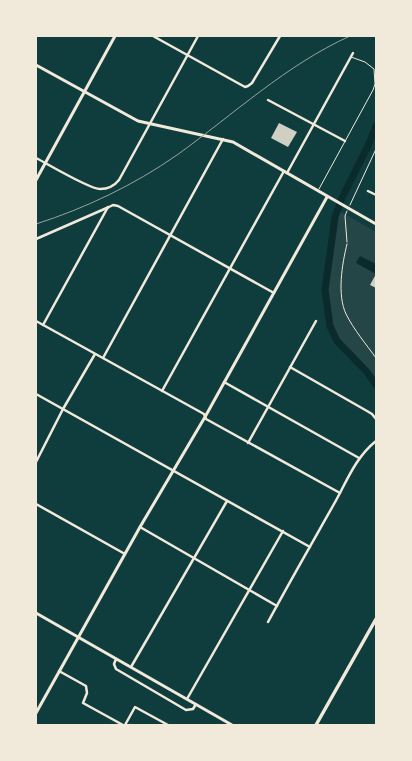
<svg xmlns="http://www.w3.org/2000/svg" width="412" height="761" font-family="Raleway,sans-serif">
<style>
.green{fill:#244646}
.water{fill:#0a2a2b}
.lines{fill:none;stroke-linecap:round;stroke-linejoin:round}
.river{stroke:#0a2a2b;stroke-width:7}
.building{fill:#cfcfc3}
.path{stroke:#f1e9da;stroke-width:1}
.service{stroke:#f1e9da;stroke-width:1}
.minor{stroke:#f1e9da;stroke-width:2.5}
.tertiary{stroke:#f1e9da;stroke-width:3}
.secondary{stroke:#f1e9da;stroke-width:3}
.primary{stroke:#f1e9da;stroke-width:3.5}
.rail{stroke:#97a49c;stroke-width:1}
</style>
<rect width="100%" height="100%" fill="#0f3d3e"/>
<path class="green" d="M 338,210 L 376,232 L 376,385 C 365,366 348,358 337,342 C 327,326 324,301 325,283 C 326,271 329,260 331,249 C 333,236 334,223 338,210 Z"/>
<polygon class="water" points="360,256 376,264 376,274 356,263"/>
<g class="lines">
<polyline class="river" points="376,126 368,146 342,198 335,217 325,290 330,326 337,341 367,372 376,385"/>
</g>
<g class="building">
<polygon points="279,123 297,132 288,147 271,138"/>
<polygon points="376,274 376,288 370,285"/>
</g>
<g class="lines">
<g class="path">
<polyline points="350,205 376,149"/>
<polyline points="347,211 345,216 347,242"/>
</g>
<g class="service">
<polyline points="319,189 373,90 375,84 374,69 365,62 351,57"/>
<path d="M 347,244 C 342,264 337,295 346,314 C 354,330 366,344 376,358"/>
</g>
<g class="minor">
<polyline points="153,36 245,87 248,86 252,83 280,36"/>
<polyline points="268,100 345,141"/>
<path d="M 36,158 C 48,164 89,189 100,189 C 108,189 115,185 119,180 L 198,36"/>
<polyline points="287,173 353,53"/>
<polyline points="368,191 376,195"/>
<polyline points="36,239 109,207 113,205 118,206 274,293"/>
<polyline points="36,321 204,414 206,419 340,493"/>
<polyline points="43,325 108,207"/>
<polyline points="103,358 223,139"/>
<polyline points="290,367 367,411 372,414 376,419"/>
<polyline points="224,382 359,458"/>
<polyline points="162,391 284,171"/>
<polyline points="36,394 310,547"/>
<polyline points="248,443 316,321"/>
<polyline points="36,462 63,409 95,354"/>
<polyline points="36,504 125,554"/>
<polyline points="140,527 277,606"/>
<path d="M 268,622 C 289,583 312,543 334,504 C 347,481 355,458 376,441"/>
<polyline points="116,659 114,664 116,669 186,710 193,709 196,704"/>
<polyline points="131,667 227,501"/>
<polyline points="59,671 86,686 87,693 83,703 123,725"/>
<polyline points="187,699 283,531"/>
<polyline points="125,725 135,707 168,725"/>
</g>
<g class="tertiary">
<polyline points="36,65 138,121 233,142 376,224"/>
<polyline points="36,180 115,36"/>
<polyline points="36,713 140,527 205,417 327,197"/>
</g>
<polyline class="secondary" points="36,613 232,725"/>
<polyline class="primary" points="316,725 376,619"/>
<path class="rail" d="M 36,224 C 86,208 134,185 177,155 C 234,114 286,65 350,36"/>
</g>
<rect width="412" height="761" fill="none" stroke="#f1e9da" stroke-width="74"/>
</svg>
